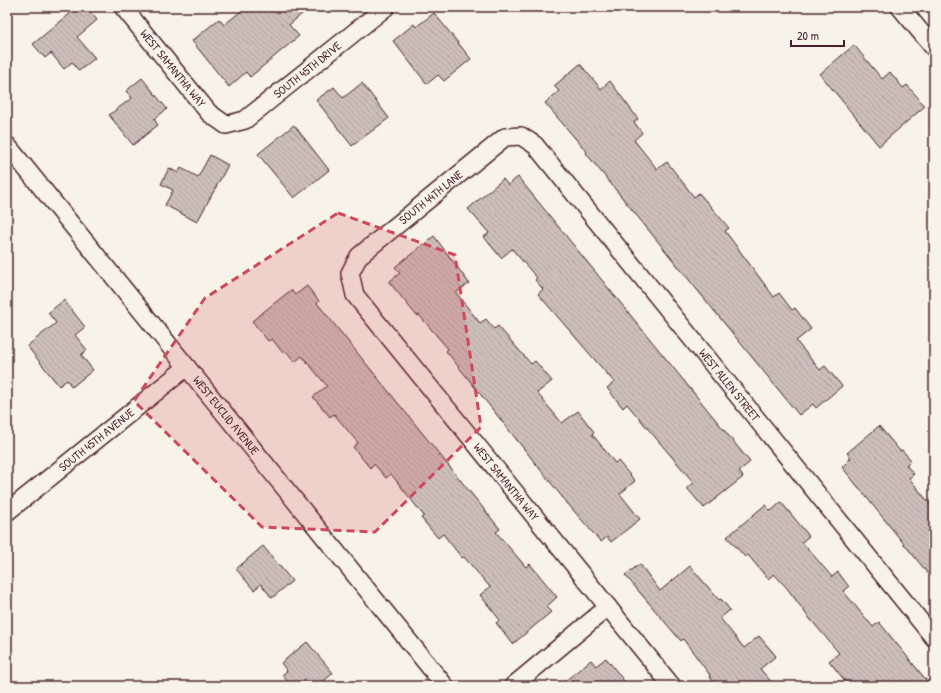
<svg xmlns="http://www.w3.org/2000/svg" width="941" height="693" font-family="'Patrick Hand',sans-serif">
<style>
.building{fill:url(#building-back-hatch);stroke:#4a1f2b}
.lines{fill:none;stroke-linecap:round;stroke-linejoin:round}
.minor-casing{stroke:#4a1f2b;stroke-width:20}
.minor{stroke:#f7f3e8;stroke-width:17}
.marked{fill:#d1495b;fill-opacity:0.2;stroke:#d1495b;stroke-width:3;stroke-dasharray:8 5;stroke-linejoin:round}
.labels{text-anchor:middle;stroke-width:4;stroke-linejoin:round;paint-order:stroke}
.street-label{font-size:12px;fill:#4a1f2b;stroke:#f7f3e8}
</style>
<defs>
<pattern id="building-back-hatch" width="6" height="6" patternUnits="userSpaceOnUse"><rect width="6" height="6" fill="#ccbfb9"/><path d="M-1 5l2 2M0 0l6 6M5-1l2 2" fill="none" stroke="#b1a49f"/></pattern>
</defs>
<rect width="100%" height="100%" fill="#f7f3e8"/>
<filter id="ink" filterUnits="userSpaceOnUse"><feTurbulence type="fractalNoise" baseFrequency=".025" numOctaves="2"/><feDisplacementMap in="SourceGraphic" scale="8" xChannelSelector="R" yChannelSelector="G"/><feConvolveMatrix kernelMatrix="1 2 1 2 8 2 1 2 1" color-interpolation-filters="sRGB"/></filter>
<g filter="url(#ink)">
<g class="building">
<polygon points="78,7 86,7 97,20 77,37 95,58 79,71 72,62 64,69 51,53 45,58 33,44"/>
<polygon points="246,7 310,7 289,25 299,36 250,77 246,72 229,87 192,41 219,19 224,25"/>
<polygon points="434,13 471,59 444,81 438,75 427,84 393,41 414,24 416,27"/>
<polygon points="854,45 882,79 890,72 903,88 907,85 925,106 879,146 820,74"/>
<polygon points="580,64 601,89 610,81 638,119 634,122 642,133 634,140 657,169 667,162 694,197 699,193 729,228 725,231 774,297 779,293 792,310 795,308 811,329 796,341 820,370 825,366 842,386 816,408 813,404 799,415 598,168 586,153 587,152 545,103 559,91 554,86"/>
<polygon points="142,78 167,109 154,119 158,125 133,145 109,115 132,98 126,91"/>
<polygon points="362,83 389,118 352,146 316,100 334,87 343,98"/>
<polygon points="294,125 329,170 294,198 258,154"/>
<polygon points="210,155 228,165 197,222 165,205 173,190 161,184 169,168 178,173 181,168 198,177"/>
<polygon points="518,177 750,462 739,471 743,477 704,508 687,488 694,483 627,404 623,408 607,388 614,382 538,294 543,289 535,280 537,278 512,249 501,258 484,237 489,233 468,209 503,179 508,185"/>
<polygon points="434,236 469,283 456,293 480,323 486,319 494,329 498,326 531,364 535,361 552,381 537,393 562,423 578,411 594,432 592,434 615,463 618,461 635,481 620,494 640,519 611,542 607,537 601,542 567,503 446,351 448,349 419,315 417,316 389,282 400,273 395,267"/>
<polygon points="307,286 319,301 317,303 500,529 496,532 526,567 530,564 557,597 546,607 551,612 513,644 496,623 500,620 480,595 490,587 464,557 462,558 443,534 438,538 421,518 424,516 391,474 386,478 374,464 370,468 353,447 358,443 334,414 330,417 313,397 327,386 302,356 295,362 286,351 283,353 272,339 268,341 252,321 291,290 295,295"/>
<polygon points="64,300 85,327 75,335 87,350 81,355 93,370 72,387 67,380 59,386 27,346 56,323 48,313"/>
<polygon points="879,426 900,451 902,450 911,460 906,465 914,474 909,478 934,509 934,581 842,467 851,458 847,453"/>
<polygon points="781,502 809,536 802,542 832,577 838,572 849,587 843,591 873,627 879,622 931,686 849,686 829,661 839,653 806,614 787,588 774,574 768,579 748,555 745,557 727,537 765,505 771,511"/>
<polygon points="263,546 292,581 272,598 261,584 254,590 236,569"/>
<polygon points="640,564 660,591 690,566 719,600 721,599 730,610 720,618 744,648 759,636 776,656 760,669 775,686 717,686 709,676 710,675 683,639 681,641 625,575"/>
<polygon points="307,642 333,673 318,686 292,686 282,675 287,671 281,663"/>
<polygon points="606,658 628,686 559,686 591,660 596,666"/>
</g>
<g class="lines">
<defs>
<g id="minor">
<path id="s1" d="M 123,7 L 209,113 L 226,125 L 245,120 L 386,7"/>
<polyline points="900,7 934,48"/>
<path id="s2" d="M 7,145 L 445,686"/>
<path id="s3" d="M 7,512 L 187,367"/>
<polyline points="513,686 608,607"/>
<path id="s4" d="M 672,686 L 355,295 L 350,273 L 359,256 L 505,137 L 521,136 L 535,145 L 934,638"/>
</g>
</defs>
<use href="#minor" class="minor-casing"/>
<use href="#minor" class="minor"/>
</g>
</g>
<path class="marked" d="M 338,213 L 455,255 L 481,427 L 375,532 L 262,527 L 134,401 L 205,298 Z"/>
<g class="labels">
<g class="street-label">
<text dy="4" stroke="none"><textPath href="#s1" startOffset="79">WEST SAMANTHA WAY</textPath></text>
<text dy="4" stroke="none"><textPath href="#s1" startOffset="257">SOUTH 45TH DRIVE</textPath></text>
<text dy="4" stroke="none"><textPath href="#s4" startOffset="638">SOUTH 44TH LANE</textPath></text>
<text dy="4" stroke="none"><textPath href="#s4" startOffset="1075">WEST ALLEN STREET</textPath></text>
<text dy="4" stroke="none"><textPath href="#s2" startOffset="348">WEST EUCLID AVENUE</textPath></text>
<text dy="4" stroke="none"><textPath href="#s3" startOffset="115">SOUTH 45TH AVENUE</textPath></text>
<text transform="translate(506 482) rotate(51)" y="4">WEST SAMANTHA WAY</text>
</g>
</g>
<rect width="941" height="693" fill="none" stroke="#f7f3e8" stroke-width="24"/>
<rect x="12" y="12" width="917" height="669" fill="none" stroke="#4a1f2b" stroke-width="1.5" filter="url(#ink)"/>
<path d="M791 40v6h53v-6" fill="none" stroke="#4a1f2b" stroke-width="2"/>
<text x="797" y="40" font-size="12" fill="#4a1f2b" stroke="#f7f3e8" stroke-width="3" paint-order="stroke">20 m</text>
</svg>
